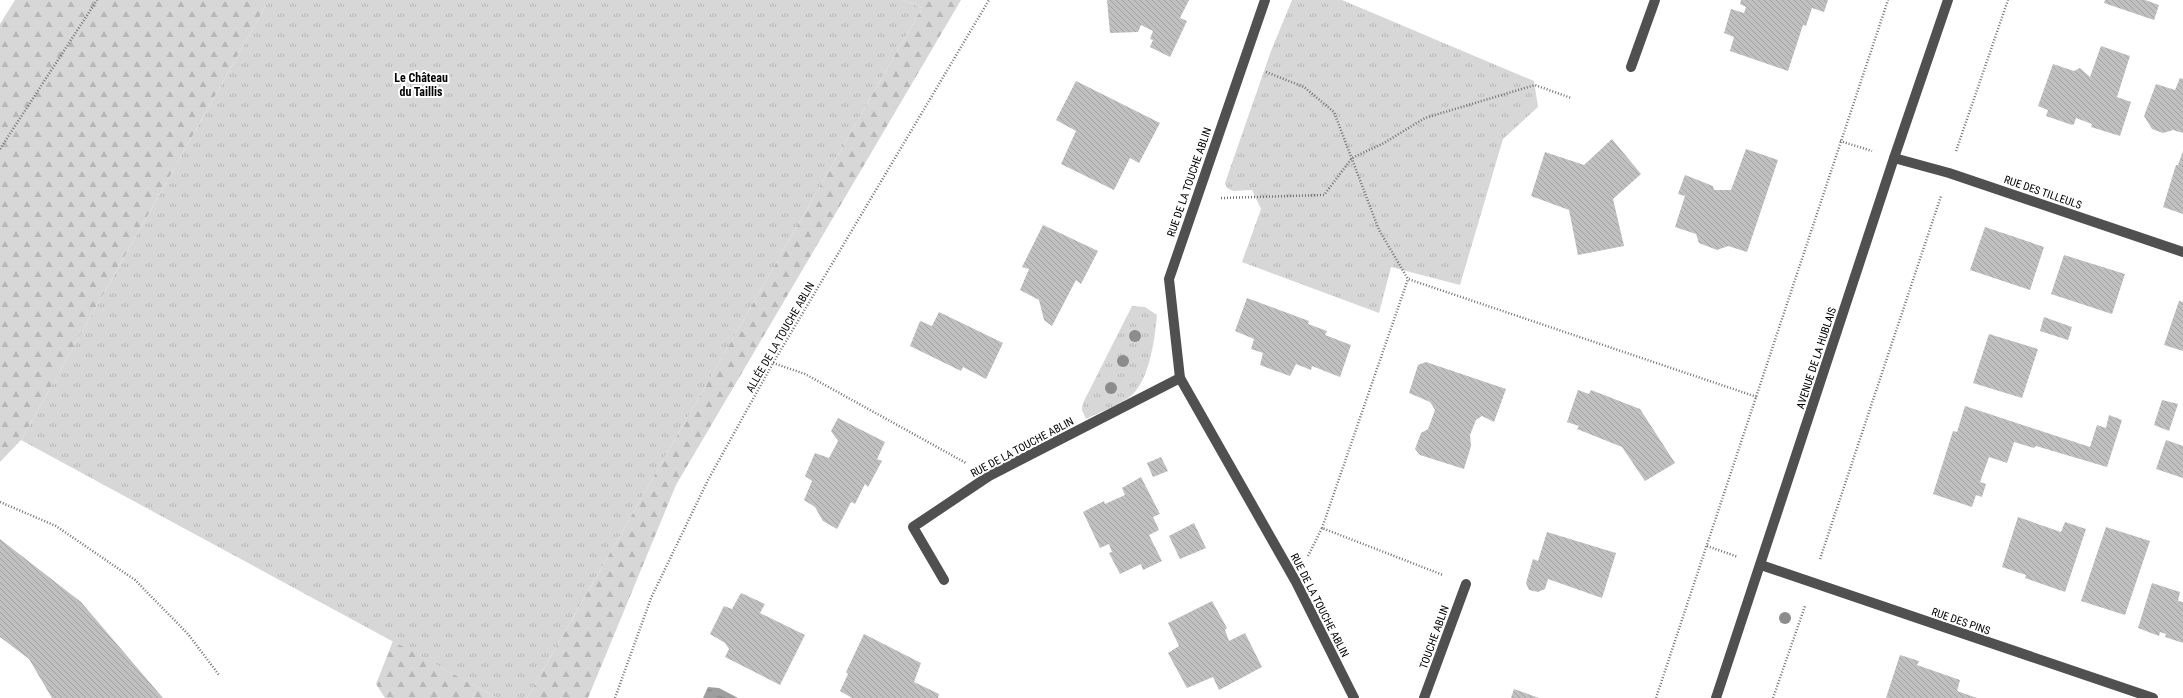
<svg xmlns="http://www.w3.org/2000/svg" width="2183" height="698" font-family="'Roboto Condensed',sans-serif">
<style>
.grass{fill:url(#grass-tufts)}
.forest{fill:url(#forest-firs)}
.water{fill:url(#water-ripples)}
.building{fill:url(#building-back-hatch)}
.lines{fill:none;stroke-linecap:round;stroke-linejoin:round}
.path{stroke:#727272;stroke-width:2.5;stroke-dasharray:1 2;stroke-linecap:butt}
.minor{stroke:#505050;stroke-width:10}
.tree{fill:#8c8c8c}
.labels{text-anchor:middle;stroke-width:4;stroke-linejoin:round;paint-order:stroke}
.street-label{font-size:11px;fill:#000;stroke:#fff}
.neighbourhood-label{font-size:12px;font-weight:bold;fill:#000;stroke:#fff}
</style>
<defs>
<pattern id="grass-tufts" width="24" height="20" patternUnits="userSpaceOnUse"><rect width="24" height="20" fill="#d7d7d7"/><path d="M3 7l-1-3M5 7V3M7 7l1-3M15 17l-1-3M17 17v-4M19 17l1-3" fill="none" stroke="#b7b7b7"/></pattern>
<pattern id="forest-firs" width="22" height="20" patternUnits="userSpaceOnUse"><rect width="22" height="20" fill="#d7d7d7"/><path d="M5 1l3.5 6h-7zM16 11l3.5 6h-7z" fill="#b7b7b7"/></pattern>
<pattern id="water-ripples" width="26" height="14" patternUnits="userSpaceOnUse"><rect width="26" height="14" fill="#9e9e9e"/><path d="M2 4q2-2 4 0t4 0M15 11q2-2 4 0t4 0" fill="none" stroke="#868686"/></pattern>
<pattern id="building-back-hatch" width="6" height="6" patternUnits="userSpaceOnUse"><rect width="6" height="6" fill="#c0c0c0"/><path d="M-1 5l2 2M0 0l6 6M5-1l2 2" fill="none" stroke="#a3a3a3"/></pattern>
</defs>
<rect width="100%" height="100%" fill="#fff"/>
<g class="grass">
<polygon points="269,0 903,0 922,8 527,698 497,698 21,440"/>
<polygon points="1292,0 1342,0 1534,81 1538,107 1503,139 1460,285 1391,267 1379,313 1242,262 1261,209 1252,190 1233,191 1227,188 1225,183 1271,51"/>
<path d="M 1132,306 L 1145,307 L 1157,315 C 1155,337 1150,377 1133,394 C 1122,404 1100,412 1086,419 L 1082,410 L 1083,403 Z"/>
</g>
<g class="forest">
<polygon points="15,0 269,0 21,440 0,462 0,24"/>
<polygon points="903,0 961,0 676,485 588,698 527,698 922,8"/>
<polygon points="393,641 497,698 385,698 376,684"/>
</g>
<polygon class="water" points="708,687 719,688 738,698 703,698"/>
<g class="building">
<polygon points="1107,0 1189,0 1180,18 1187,21 1170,57 1150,47 1153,40 1150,39 1153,31 1141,25 1138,32 1110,33"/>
<polygon points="1741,0 1828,0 1824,12 1812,8 1806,26 1803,25 1788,71 1730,51 1734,37 1724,33 1731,9 1744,13 1746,7 1740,4"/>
<polygon points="2105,0 2145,0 2159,5 2154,20 2104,3"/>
<polygon points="2101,46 2130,56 2117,97 2131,102 2120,136 2091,127 2092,124 2076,118 2074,124 2072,125 2046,116 2048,110 2038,106 2053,64 2074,71 2080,68 2090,77"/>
<polygon points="2180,78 2183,79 2183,133 2173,130 2163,133 2152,129 2144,116 2156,84 2175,90"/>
<polygon points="1076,81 1160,123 1139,163 1130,158 1114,190 1061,164 1076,131 1056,120"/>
<polygon points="1612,139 1641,174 1613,199 1624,246 1578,255 1569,210 1531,196 1545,152 1584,165"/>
<polygon points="1746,149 1778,160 1747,252 1728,246 1717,250 1699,243 1696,234 1675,227 1685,196 1678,194 1685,175 1713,186 1714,190 1731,190"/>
<polygon points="2183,151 2183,214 2163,207 2176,165 2178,165"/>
<polygon points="1043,225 1098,251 1081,284 1076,280 1052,326 1044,320 1039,300 1020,290 1029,269 1022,267"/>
<polygon points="1985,227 2044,247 2030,290 1970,270"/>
<polygon points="2064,255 2125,274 2112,314 2051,294"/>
<polygon points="1247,298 1309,321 1308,324 1327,331 1325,335 1351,345 1340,377 1312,366 1311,370 1296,364 1290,376 1260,365 1263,353 1251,349 1254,339 1235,331"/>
<polygon points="2179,301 2183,302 2183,351 2164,345"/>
<polygon points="939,312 1003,343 986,379 963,367 961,371 910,346 920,321 932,326"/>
<polygon points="2044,317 2072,327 2068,340 2040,331"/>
<polygon points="1989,334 2038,349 2022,398 1973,383"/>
<polygon points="1426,362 1506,389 1494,422 1482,416 1476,420 1470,435 1471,446 1464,469 1420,455 1415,449 1421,433 1428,429 1435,410 1430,402 1409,393 1418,365"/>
<polygon points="1578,390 1589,394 1591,390 1640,409 1675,463 1645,481 1622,447 1577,429 1579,426 1567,422"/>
<polygon points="2162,400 2178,404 2169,431 2154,425"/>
<polygon points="1965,406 2090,447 2097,425 2106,428 2109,415 2122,420 2107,467 2036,446 2034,448 2014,442 2007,463 1989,457 1980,482 1986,484 1982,497 1976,495 1972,507 1933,494 1953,431 1957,432"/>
<polygon points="838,418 885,442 877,459 882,461 868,487 865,484 855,504 851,502 837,529 823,521 815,507 804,500 812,481 805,476 815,453 829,458 838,441 831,431"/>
<polygon points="2166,440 2183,446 2183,478 2156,469"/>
<polygon points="1161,457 1168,471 1153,477 1147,463"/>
<polygon points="1141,477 1160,514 1153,517 1159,530 1149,535 1162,561 1143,570 1141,564 1120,574 1109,553 1112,552 1109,544 1100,548 1083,512 1104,501 1105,504 1125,495 1122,488"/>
<polygon points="2018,517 2061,532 2065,522 2086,529 2065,592 2025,578 2026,575 2002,567"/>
<polygon points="1194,523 1206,548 1180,559 1169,536"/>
<polygon points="2106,527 2150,541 2125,615 2081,601"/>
<polygon points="1547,532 1616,553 1602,598 1548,579 1545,589 1538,592 1529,590 1526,583 1533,559 1538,561"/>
<polygon points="0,539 81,602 163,698 52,698 29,659 0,637"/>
<polygon points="2152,583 2180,592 2178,601 2183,602 2183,643 2165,637 2166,634 2160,632 2159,636 2138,628"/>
<polygon points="741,593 765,604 760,613 805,635 780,685 725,657 729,649 725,643 710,634 724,606 732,609"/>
<polygon points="1212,601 1227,628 1225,630 1229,641 1245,633 1262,667 1219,690 1213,677 1187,688 1168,653 1179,646 1168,623"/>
<polygon points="864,634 921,663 914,682 939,694 938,698 852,698 840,691 848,674 846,672"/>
<polygon points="1900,655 1919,661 1917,665 1960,680 1957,691 1977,698 1886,698"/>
<polygon points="1514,689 1539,698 1511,698"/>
</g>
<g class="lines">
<g class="path">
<polyline points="1266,72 1304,87 1334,112 1379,230 1408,279 1757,397"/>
<polyline points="1840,141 1872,151"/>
<polyline points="0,149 97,0"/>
<polyline points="1956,151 2008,0"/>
<polyline points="1221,198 1324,195 1352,158 1384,143 1425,118 1535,85 1571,98"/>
<polyline points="773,363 805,374 966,463"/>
<polyline points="0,502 56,526 135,580 188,634 219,675"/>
<polyline points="1322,528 1408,279"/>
<polyline points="1707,546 1738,557"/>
<polyline points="1308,556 1322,528 1443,575"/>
<polyline points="1820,559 1941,196"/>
<polyline points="615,698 651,598 708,480 773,363 989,0"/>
<polyline points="1656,698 1888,0"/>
<polyline points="1773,698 1805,606"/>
</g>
<g class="minor">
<polyline points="1265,0 1169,279 1180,378 1296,582 1354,698"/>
<polyline points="1631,67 1655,0"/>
<polyline points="1894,158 1949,173 2183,252"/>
<polyline points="1761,565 2153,698"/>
<polyline points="944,580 913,527 989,476 1180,378"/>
<polyline points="1424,698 1466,584"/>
<polyline points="1716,698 1894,158 1948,0"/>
</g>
</g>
<g class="tree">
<circle cx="1135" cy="336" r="6"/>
<circle cx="1123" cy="361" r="6"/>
<circle cx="1111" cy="388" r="6"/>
<circle cx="1785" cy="618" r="6"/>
</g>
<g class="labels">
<g class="street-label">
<text transform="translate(1189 182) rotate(-71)" y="4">RUE DE LA TOUCHE ABLIN</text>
<text transform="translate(2043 192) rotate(19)" y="4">RUE DES TILLEULS</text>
<text transform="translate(780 337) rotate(-60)" y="4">ALLÉE DE LA TOUCHE ABLIN</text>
<text transform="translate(1816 358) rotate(-72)" y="4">AVENUE DE LA HUBLAIS</text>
<text transform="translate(1022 447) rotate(-28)" y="4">RUE DE LA TOUCHE ABLIN</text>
<text transform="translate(1320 605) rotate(63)" y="4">RUE DE LA TOUCHE ABLIN</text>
<text transform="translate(1961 621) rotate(19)" y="4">RUE DES PINS</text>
<text transform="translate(1434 637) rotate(-70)" y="4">TOUCHE ABLIN</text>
</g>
<g class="neighbourhood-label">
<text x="421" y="82">Le Château<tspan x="421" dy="14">du Taillis</tspan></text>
</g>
</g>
</svg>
